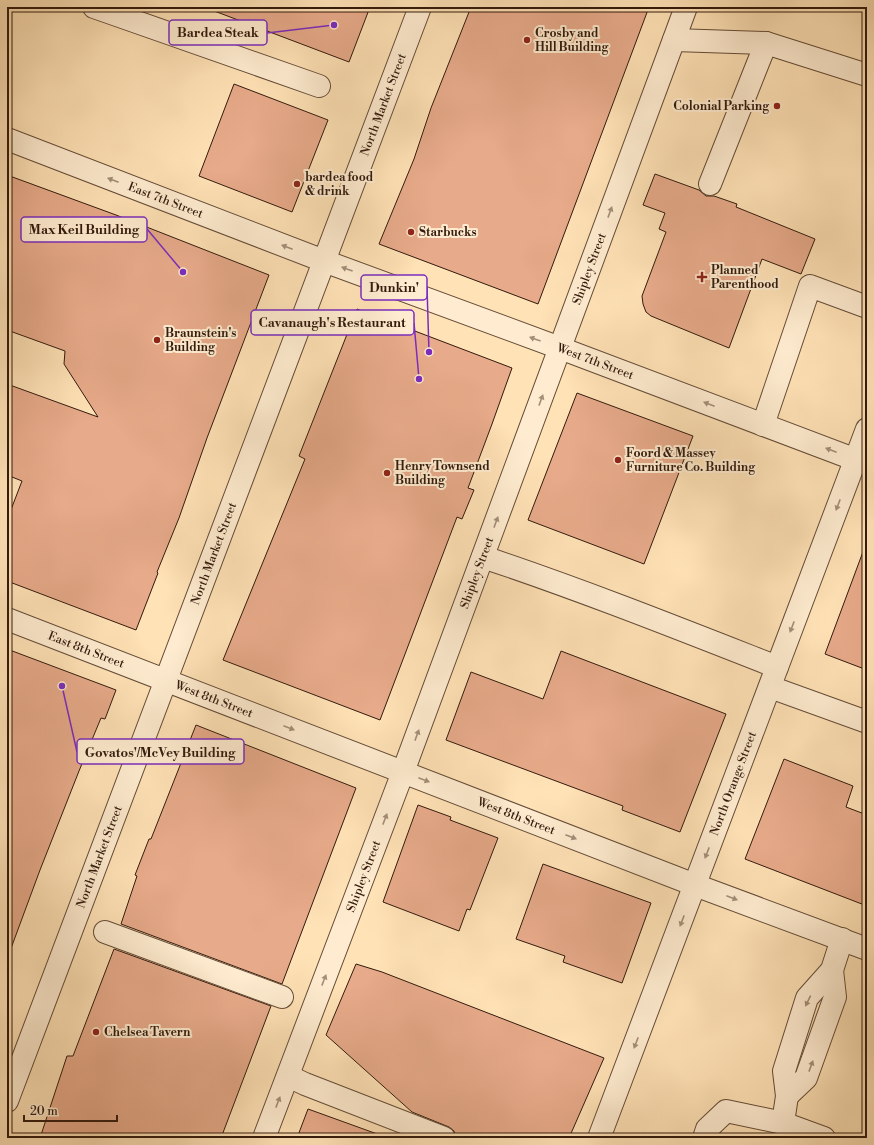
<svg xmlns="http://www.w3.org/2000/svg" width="874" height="1145" font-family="'Libre Bodoni',serif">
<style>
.building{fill:#e7aa8a;stroke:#321a0d}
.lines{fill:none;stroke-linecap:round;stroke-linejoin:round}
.minor-casing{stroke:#654c37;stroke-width:24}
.minor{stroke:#ffecd0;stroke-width:22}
.oneway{fill:#a38e78}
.poi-dot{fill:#8f2418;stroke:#ffecd0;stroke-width:1.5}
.labels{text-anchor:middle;stroke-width:4;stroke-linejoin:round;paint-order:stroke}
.poi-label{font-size:12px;font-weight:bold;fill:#321a0d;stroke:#ffecd0;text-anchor:start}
.street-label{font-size:12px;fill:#321a0d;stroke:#ffecd0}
.leader{fill:none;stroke:#7b2cbf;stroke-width:1.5}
.callout-dot{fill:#7b2cbf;stroke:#ffecd0;stroke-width:1.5}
.callout{fill:#ffecd0;stroke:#7b2cbf;stroke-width:1.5}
.callout-label{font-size:13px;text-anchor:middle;font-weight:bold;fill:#321a0d}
</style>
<rect width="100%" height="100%" fill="#ffe2b6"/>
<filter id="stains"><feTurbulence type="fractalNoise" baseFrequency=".005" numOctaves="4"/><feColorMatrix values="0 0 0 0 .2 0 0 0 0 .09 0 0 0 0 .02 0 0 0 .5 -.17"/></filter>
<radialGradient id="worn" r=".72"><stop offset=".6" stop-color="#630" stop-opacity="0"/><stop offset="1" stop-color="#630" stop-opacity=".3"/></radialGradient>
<g class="building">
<polygon points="209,7 370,7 349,62 209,9"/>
<polygon points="471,7 649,7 538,304 379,244 414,159 431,108"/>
<polygon points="234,84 328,120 292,212 199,176"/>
<polygon points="655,174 699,190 706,196 714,196 737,204 736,207 815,239 801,274 762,259 729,348 651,316 646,312 643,304 642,296 666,232 659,229 665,213 643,205"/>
<polygon points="7,175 116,215 269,275 207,438 179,518 157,572 158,573 136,630 7,581 7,520 22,481 7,475 7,384 98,417 64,364 65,351 7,330"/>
<polygon points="357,309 512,368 492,424 468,488 474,490 462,519 457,517 380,720 223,660 305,459 299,456"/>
<polygon points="577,393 693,436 644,564 528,520"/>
<polygon points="864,549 867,549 867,670 825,654"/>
<polygon points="7,649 116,690 105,719 101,718 79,771 40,870 10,951 7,951"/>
<polygon points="561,651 726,714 680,832 622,810 623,806 446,740 471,672 543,699"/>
<polygon points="196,725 356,788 282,984 121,924 137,876 135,875 149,839 151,839"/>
<polygon points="784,759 853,786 846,807 867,815 867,906 745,859"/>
<polygon points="418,805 451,817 450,820 498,838 470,910 467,909 459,931 383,902"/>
<polygon points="543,864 651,903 622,983 563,962 565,956 516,939"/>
<polygon points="114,949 271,1006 221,1138 40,1138 67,1056 73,1056"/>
<polygon points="356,964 382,972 604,1058 569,1138 456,1138 454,1131 449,1127 412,1112 326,1035"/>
<polygon points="308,1109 380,1135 379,1138 297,1138"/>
</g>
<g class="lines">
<defs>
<g id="minor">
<polyline points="94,7 319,86"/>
<polyline points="674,40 766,43"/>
<path id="s1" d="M 7,139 L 324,261 L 560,348 L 867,464"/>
<polyline points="710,184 766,43 867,75"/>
<polyline points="763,425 810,286 867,307"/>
<path d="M 483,557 C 582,590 680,629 777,667"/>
<path id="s2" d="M 7,619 L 695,885 L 867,949"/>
<polyline points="770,687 867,722"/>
<polyline points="105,932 282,997"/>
<polyline points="288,1076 305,1084 444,1138"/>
<polyline points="787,1096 806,1078 835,997 832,970"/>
<path id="s3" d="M 7,1101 L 420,7"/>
<polyline points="783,1123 787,1096 784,1071 807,998 832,970 842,939"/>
<path id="s4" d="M 264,1138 L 403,772 L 686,7"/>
<path id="s5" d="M 599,1138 L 867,429"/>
<polyline points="704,1138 707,1129 726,1111 783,1123 824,1138"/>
</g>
</defs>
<use href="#minor" class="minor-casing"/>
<use href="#minor" class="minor"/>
</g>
<defs><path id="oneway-solid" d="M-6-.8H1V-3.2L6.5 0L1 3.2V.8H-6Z"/></defs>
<g class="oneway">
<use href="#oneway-solid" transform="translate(113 180) rotate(-159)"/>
<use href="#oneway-solid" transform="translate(610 212) rotate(-70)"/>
<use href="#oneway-solid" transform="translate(287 247) rotate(-159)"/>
<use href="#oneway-solid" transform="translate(347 269) rotate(-160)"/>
<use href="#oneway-solid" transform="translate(535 339) rotate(-160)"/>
<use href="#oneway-solid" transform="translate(541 400) rotate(-70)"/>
<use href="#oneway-solid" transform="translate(709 404) rotate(-159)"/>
<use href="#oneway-solid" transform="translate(831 450) rotate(-159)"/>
<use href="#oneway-solid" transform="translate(838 505) rotate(111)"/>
<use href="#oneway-solid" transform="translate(496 522) rotate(-70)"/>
<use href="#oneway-solid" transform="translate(792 627) rotate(111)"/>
<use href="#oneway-solid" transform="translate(289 728) rotate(21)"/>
<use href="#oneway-solid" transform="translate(417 735) rotate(-70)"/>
<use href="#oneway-solid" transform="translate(424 780) rotate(21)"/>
<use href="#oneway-solid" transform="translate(385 819) rotate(-69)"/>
<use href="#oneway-solid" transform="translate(571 837) rotate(21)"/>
<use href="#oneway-solid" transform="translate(707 853) rotate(111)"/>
<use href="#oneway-solid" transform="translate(732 898) rotate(21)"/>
<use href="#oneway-solid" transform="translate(682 921) rotate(111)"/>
<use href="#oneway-solid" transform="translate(324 980) rotate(-69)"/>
<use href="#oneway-solid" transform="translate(808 1001) rotate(116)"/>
<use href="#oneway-solid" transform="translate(636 1043) rotate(111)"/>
<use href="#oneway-solid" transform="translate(811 1066) rotate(-70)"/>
<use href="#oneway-solid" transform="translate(278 1102) rotate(-69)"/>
</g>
<g class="poi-dot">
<circle cx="527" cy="40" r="4"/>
<circle cx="777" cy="106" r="4"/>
<circle cx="297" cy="184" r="4"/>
<circle cx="411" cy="232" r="4"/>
<path d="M700 271h4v4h4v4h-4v4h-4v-4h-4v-4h4z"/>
<circle cx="157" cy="340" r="4"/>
<circle cx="618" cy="460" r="4"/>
<circle cx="387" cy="473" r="4"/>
<circle cx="96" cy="1032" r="4"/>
</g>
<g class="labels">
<g class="poi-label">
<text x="535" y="37">Crosby and<tspan x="535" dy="14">Hill Building</tspan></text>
<text x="769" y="110" text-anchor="end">Colonial Parking</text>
<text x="305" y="181">bardea food<tspan x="305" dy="14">&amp; drink</tspan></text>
<text x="419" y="236">Starbucks</text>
<text x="711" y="274">Planned<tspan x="711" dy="14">Parenthood</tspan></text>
<text x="165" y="337">Braunstein's<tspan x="165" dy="14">Building</tspan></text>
<text x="626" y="457">Foord &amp; Massey<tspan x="626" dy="14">Furniture Co. Building</tspan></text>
<text x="395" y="470">Henry Townsend<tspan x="395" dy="14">Building</tspan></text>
<text x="104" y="1036">Chelsea Tavern</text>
</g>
<g class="street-label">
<text dy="4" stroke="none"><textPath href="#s3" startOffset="1065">North Market Street</textPath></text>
<text dy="4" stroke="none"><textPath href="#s1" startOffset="170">East 7th Street</textPath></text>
<text dy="4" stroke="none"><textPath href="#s4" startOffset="928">Shipley Street</textPath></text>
<text dy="4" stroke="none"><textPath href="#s1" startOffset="629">West 7th Street</textPath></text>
<text dy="4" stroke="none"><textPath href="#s3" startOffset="585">North Market Street</textPath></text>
<text dy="4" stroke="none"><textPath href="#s4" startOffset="604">Shipley Street</textPath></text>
<text dy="4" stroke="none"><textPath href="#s2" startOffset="85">East 8th Street</textPath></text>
<text dy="4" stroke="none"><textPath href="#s2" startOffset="222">West 8th Street</textPath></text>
<text dy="4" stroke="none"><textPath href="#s5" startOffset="379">North Orange Street</textPath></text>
<text dy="4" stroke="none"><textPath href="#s2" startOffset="546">West 8th Street</textPath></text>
<text dy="4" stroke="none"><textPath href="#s3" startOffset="261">North Market Street</textPath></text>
<text dy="4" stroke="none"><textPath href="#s4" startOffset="280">Shipley Street</textPath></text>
</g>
</g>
<path class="leader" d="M334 25L267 33M183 272L147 229M429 352L427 287M419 379L414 323M62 686L77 752"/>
<g class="callout-dot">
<circle cx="334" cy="25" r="4"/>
<circle cx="183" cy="272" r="4"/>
<circle cx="429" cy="352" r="4"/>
<circle cx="419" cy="379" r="4"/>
<circle cx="62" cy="686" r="4"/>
</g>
<g class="callout">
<rect x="169" y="20" width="98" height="25" rx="4"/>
<rect x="21" y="217" width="126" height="25" rx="4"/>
<rect x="361" y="275" width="66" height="25" rx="4"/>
<rect x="251" y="310" width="163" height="25" rx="4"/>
<rect x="77" y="739" width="167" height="25" rx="4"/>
</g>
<g class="callout-label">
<text x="218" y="37">Bardea Steak</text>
<text x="84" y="234">Max Keil Building</text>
<text x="394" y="292">Dunkin'</text>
<text x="332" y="327">Cavanaugh's Restaurant</text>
<text x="160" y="757">Govatos'/McVey Building</text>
</g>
<rect width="874" height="1145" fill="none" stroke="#ffe2b6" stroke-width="24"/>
<rect x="8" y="8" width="858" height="1129" fill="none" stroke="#321a0d" stroke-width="2"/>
<rect x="12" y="12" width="850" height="1121" fill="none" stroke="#321a0d"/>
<path d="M24 1115v6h93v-6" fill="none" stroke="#321a0d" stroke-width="2"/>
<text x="30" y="1115" font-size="12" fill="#321a0d" stroke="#ffecd0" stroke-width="3" paint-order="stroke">20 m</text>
<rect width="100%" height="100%" filter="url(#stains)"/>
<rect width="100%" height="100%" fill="url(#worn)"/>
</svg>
